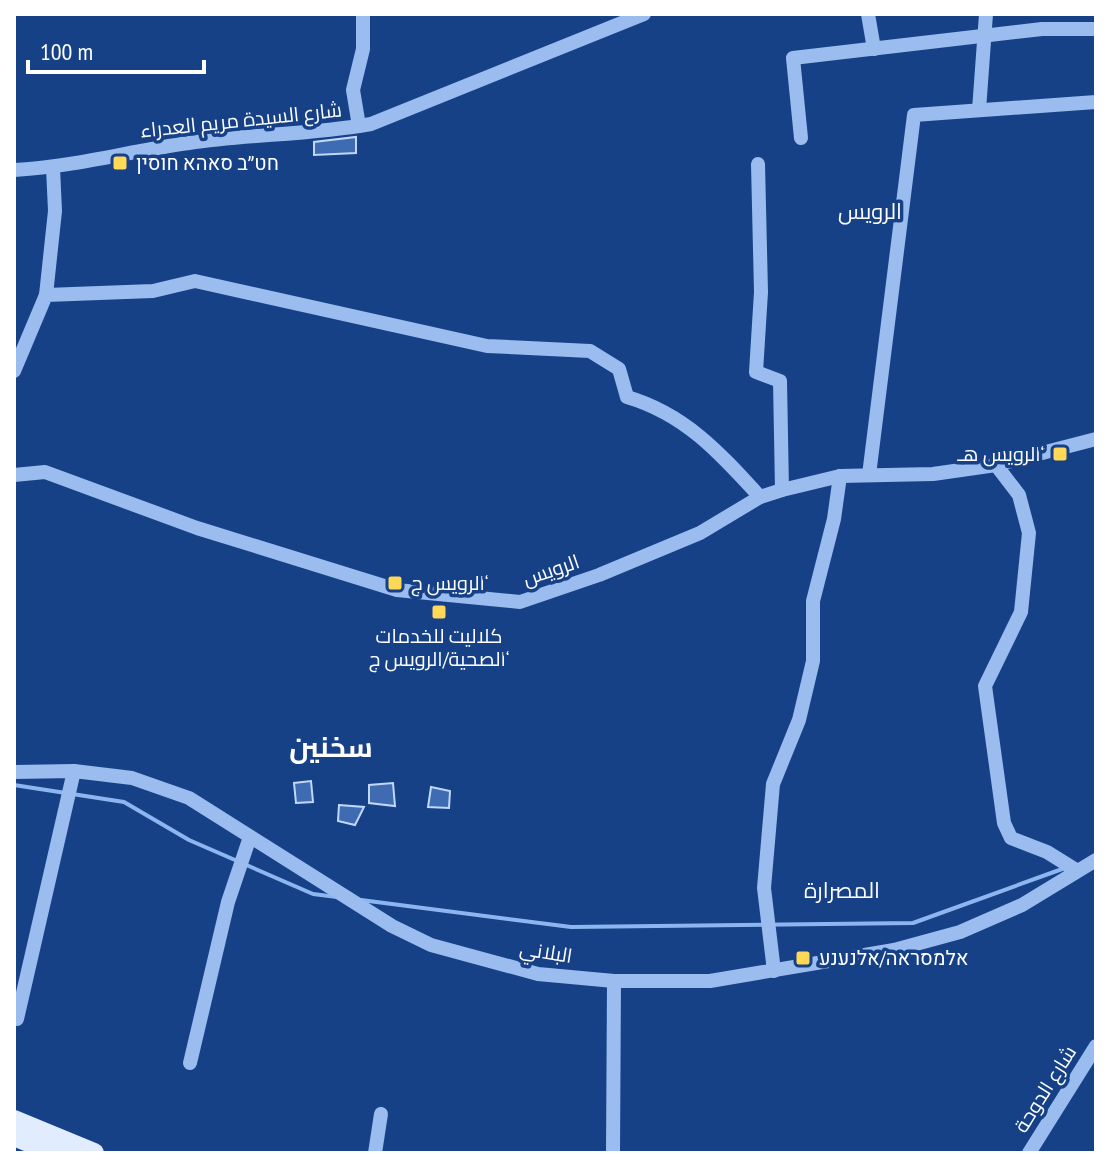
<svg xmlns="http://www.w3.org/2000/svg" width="1110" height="1167" font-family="'PT Sans Narrow',Cairo,Heebo,sans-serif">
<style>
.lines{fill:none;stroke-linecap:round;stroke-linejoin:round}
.stream{stroke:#8db6f1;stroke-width:4}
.building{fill:#3e6bb1;stroke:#c1d8fa;stroke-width:2}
.minor{stroke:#9bbcee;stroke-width:14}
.major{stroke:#e2ecff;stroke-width:20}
.poi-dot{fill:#ffd858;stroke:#164187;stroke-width:3}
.labels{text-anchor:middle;stroke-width:7;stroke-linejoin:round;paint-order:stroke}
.street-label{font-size:20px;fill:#fff;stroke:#164187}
.poi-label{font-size:20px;fill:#fff;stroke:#164187;text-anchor:start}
.neighbourhood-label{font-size:22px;fill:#fff;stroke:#164187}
.district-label{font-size:28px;font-weight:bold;fill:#fff;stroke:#164187}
</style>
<rect width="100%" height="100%" fill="#164187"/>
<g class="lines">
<g class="stream">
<polyline points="14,785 124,802 189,840 313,894 337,897"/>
<polyline points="361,900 571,927 913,923 1065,868"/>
</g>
</g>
<g class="building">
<polygon points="356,137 356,153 314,155 314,142"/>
<polygon points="311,781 313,802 296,803 294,783"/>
<polygon points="393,783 395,806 369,803 369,785"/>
<polygon points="431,787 450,791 449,808 428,807"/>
<polygon points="339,805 364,807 355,825 338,821"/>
</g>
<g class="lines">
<g class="minor">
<polyline points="868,14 874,49"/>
<polyline points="979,110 986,14"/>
<polyline points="359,126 353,90 363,49 363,14"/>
<polyline points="801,138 793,58 1042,29 1096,29"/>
<polyline points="758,164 761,292 756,372 780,381 782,490"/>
<path d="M 14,170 C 73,167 130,151 189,143 C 249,134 310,135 371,124 L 644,14"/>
<polyline points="46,295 55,211 53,168"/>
<path d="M 14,371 L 46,295 L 153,291 L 195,281 L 487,346 L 590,351 L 619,369 L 627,397 C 685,414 720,453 760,497"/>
<polyline points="996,465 1019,495 1029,533 1021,612 985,686 1004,823 1011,838 1047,852 1076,870"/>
<polyline points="14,475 45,472 197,528 397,590 520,602 599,575 700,533 760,497 782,490 840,476 933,474 996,465 1096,439"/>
<polyline points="869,475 914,115 1096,102"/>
<polyline points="14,772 74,771 132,778 189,798 392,926 431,945 538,974 614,981 710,981 894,950 960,932 1022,905 1096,860"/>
<polyline points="774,971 764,888 773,784 799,720 813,661 813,601 834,519 840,476"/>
<polyline points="17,1019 74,771"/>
<polyline points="190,1063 228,902 250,837"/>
<polyline points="375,1153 381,1114"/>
<polyline points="613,1153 614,981"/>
<polyline points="1029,1153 1096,1046"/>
</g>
<g class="major">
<polyline points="14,1120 94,1153"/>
<polyline points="14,1136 55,1153"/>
</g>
</g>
<g class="poi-dot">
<rect x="112" y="155" width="16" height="16" rx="4"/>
<rect x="1052" y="446" width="16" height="16" rx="4"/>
<rect x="387" y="575" width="16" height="16" rx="4"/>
<rect x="431" y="604" width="16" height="16" rx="4"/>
<rect x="795" y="950" width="16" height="16" rx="4"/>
</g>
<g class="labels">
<g class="street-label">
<text transform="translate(241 120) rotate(-6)" y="7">شارع السيدة مريم العدراء</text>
<text transform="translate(551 570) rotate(-19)" y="7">الرويس</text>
<text transform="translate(546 952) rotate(9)" y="7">البلاني</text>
<text transform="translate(1045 1089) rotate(-58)" y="7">شارع الدوحة</text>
</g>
<g class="poi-label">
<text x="136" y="170">חט״ב סאהא חוסין</text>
<text x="1044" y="461" text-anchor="end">الرويس هـ‘</text>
<text x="411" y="590">الرويس ج‘</text>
<text x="439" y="643" text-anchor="middle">كلاليت للخدمات<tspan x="439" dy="23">الصحية/الرويس ج‘</tspan></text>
<text x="819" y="965">אלמסראה/אלנענע</text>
</g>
<g class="neighbourhood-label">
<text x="870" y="219">الرويس</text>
<text x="842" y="898">المصرارة</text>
</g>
<g class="district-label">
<text x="331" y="757">سخنين</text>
</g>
</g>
<rect width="1110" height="1167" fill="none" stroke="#ffffff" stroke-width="32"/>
<path d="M28 60v12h176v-12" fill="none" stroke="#ffffff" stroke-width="4"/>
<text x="40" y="60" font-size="24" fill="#ffffff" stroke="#164187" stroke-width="6" paint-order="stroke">100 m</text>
</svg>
